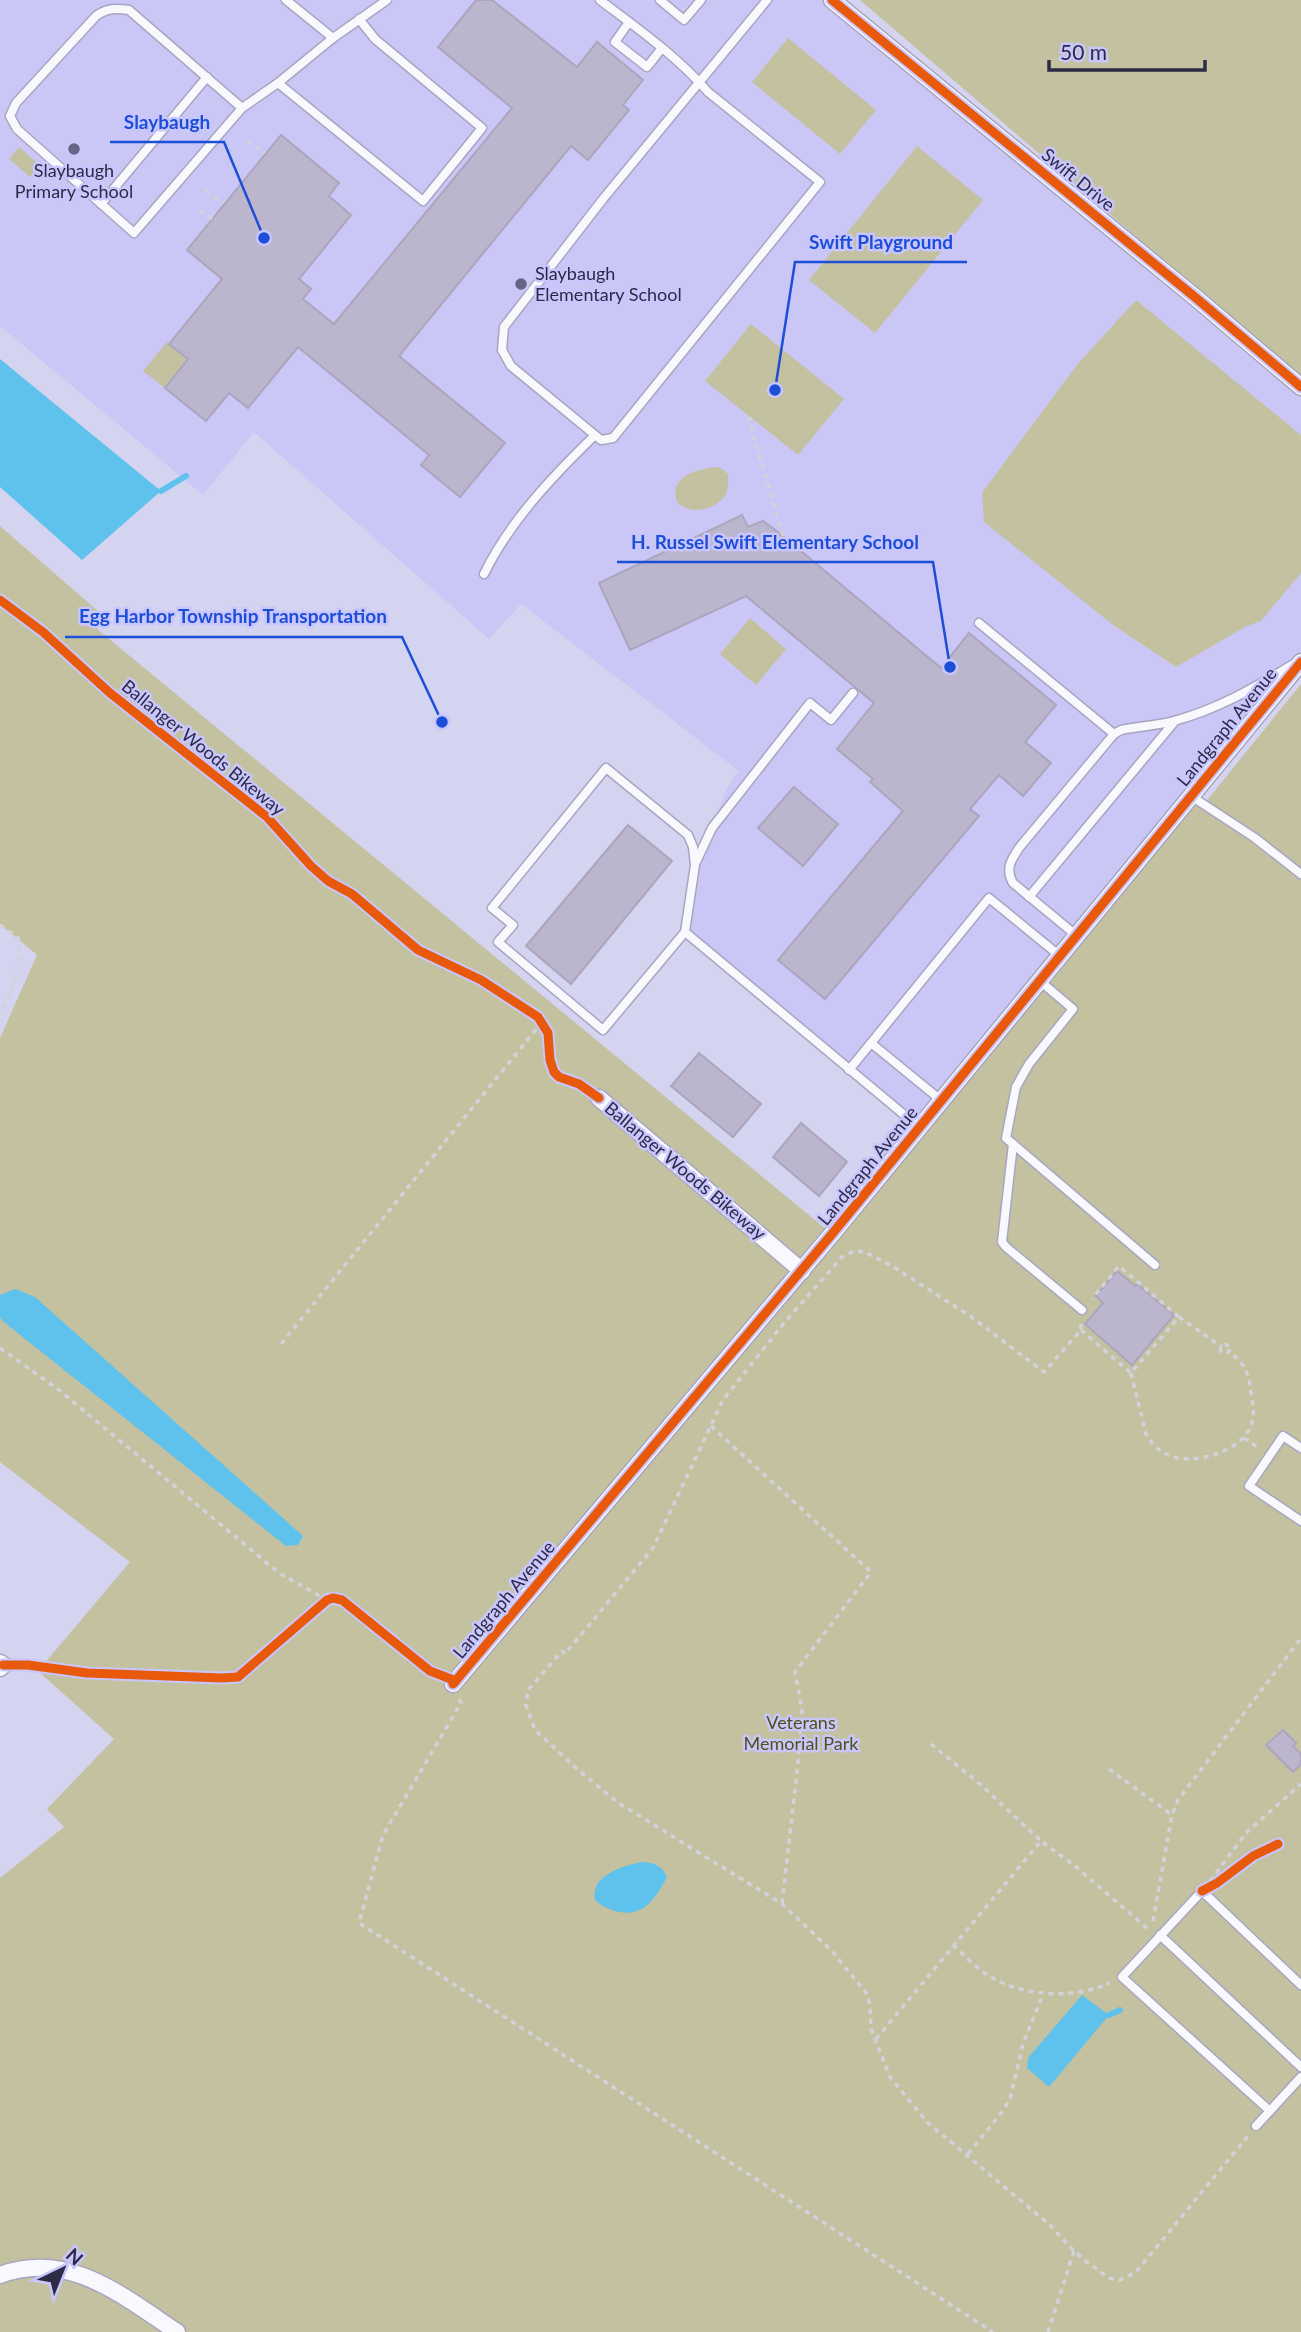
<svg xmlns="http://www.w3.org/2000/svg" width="1301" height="2332" font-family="Lato,sans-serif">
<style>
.built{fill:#cac7f6}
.green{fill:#c4c1a1}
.water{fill:#5ec2ec}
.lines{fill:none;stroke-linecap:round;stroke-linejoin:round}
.stream{stroke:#5ec2ec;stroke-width:6}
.building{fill:#bcb5ce;stroke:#aba5bd;stroke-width:2}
.lane-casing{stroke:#a7a6c0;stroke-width:11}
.street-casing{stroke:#a7a6c0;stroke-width:19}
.path{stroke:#d2d2db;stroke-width:3.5;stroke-dasharray:5 5;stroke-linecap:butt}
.lane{stroke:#f9f8fd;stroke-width:8}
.street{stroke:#f9f8fd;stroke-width:16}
.cycleway-casing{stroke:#c8c6fd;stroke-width:13}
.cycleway{stroke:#e8590c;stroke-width:9}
.poi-dot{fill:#676581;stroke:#c8c6fd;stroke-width:2.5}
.labels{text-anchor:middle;stroke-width:5;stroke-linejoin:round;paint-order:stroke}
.poi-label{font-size:18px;fill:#2c2a45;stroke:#c8c6fd}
.street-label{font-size:18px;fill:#2c2a45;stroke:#c8c6fd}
.park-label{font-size:18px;fill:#535015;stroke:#c8c6fd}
.leader{fill:none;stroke:#1d4ed8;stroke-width:2.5}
.callout-dot{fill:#1d4ed8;stroke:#c8c6fd;stroke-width:2.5}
.callout-label{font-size:19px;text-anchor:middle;font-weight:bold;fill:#1d4ed8;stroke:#c8c6fd;stroke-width:5;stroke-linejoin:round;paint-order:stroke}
</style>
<rect width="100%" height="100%" fill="#d4d3f0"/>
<polygon class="built" points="0,0 832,0 1301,387 1301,662 920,1128 685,932 695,865 712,828 727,788 739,771 521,604 489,639 254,432 203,495 0,326"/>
<g class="green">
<polygon points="860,0 1301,0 1301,378"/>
<polygon points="788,38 876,110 840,154 752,82"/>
<polygon points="917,146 983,200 875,333 809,280"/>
<polygon points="19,147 40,165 30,177 9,159"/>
<polygon points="1136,300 1301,435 1301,573 1261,621 1247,626 1176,667 1113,625 984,522 982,493 1076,366"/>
<polygon points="751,324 844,399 798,455 705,381"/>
<polygon points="167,342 188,359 165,388 143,371"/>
<path d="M 715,467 L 721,468 L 728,474 C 728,481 729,491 724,497 C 712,511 690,515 677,502 C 669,477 694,470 715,467 Z"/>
<polygon points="0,526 106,618 97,629 832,1234 1191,796 1204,804 1301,684 1301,2332 0,2332 0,1878 64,1827 47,1809 114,1739 38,1671 130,1562 0,1462 0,1038 37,955 0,924"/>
<polygon points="750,618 786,649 756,685 720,654"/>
</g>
<g class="water">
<polygon points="0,359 161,491 82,560 0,487"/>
<polygon points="15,1289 35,1297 303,1536 298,1545 286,1546 5,1323 0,1318 0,1295"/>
<path d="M 642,1862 C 654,1863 662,1865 667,1877 C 655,1899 643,1919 615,1911 C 607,1908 601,1906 595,1900 C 590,1875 623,1866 642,1862 Z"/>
<polygon points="1082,1995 1109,2015 1049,2087 1027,2068 1028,2058"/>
</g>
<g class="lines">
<g class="stream">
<polyline points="161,491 186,476"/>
<polyline points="1109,2015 1120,2010"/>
</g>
</g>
<g class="building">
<polygon points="476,0 492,0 577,67 597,42 643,80 623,105 629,110 588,160 571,146 399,356 505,443 460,497 421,465 429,455 298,347 248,408 229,393 206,421 165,388 188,359 169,344 222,279 187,250 281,135 339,183 329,196 351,215 299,279 311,289 303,299 334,324 512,108 438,47"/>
<polygon points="742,515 748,527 763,521 783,536 941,668 969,633 1056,705 1025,742 1051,763 1023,796 999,775 970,809 979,816 825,999 778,960 903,811 870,782 873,779 837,749 874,703 746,596 630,650 599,583"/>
<polygon points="794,787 838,824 803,866 758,828"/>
<polygon points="628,825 672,861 571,984 526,946"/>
<polygon points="699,1053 761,1104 733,1137 671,1086"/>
<polygon points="801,1123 847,1162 819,1196 773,1157"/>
<polygon points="1117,1271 1135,1286 1137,1284 1174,1315 1132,1365 1085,1324 1103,1303 1096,1296"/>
<polygon points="1283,1730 1296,1743 1293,1746 1301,1754 1301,1764 1293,1772 1266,1745"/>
</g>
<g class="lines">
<defs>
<g id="lane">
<polyline points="286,0 333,38"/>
<path d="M 600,0 C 638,29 677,56 708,92 L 820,182 L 613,438 L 601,440 L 511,366 L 502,350 L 504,327 L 603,199 L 767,0"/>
<polyline points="660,0 684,20 701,0"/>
<polyline points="629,22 615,42 647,67 662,48"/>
<polyline points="278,83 333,38 387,0"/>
<path d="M 242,108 L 129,10 C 116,8 107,8 96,16 L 16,103 L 10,116 L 17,129 L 134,233 L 242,108 L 278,83 L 423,201 L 482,128 L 375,39 L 359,19"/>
<polyline points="101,204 207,77"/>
<path d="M 484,574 C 510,521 552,477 594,436"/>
<polyline points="979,623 1114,734"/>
<polygon points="606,768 688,835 693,847 695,865 685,932 603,1030 498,942 513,925 492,908"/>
<polyline points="1191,796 1255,838 1301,874"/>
<polyline points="696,862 712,828 810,703 831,720 853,693"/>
<polyline points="1029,897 1175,721"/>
<polyline points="685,932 920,1128"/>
<path d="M 1077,936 L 1013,883 C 1005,869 1011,860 1019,848 L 1114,734 L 1121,730 C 1138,726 1157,726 1174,721 C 1218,709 1254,688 1292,665"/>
<polyline points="1040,981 1073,1009 1029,1064 1016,1087 1006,1138 1155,1265"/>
<polyline points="871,1043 942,1101"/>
<polyline points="849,1070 989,898 1060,956"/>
<polyline points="1013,1144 1002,1242 1006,1247 1082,1310"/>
<polyline points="1301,1448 1283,1436 1249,1486 1301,1521"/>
<polyline points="1160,1935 1301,2067"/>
<polyline points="1270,2111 1122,1977 1202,1891 1301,1985"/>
<polyline points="1256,2126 1301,2077"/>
</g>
<g id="street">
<polyline points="832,0 1196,298 1301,387"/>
<polyline points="599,1098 802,1271"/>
<polyline points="0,1663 3,1665 0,1668"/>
<polyline points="453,1684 832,1234 1301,662"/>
<path d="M 0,2275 C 68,2249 124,2297 177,2332"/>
</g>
</defs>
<use href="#lane" class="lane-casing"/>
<use href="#street" class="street-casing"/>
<g class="path">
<polyline points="247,140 265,153"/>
<polyline points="206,190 223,204"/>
<polyline points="200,210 212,219"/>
<polyline points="751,417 749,420 783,536"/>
<path d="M 0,925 L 18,938 C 22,970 12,988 0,1016"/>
<polyline points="1179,1317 1222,1347"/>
<polyline points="1081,1324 1081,1330 1044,1372 970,1316 892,1266 865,1252 854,1251 842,1257 784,1323 723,1400 653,1548 565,1654 562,1651 528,1690 526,1705 535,1730 576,1768 617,1802 782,1904 831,1950 867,1994 870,2005 871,2029 890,2077 927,2122 1050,2225 1074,2251 1087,2262 1109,2278 1120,2280 1136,2272 1248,2136"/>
<polyline points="1081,1330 1131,1373 1179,1317 1119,1266 1092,1299"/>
<polyline points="281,1344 542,1022"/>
<circle cx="1225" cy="1349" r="4.5"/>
<polyline points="0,1348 59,1390 279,1573 327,1600"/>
<path d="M 1131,1373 L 1146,1434 C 1152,1444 1158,1451 1170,1456 C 1195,1465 1240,1452 1251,1426 C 1255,1415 1253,1404 1251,1393 C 1249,1374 1245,1363 1229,1352"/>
<polyline points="711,1426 871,1572 795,1672 802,1709 798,1763 782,1904"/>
<polyline points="1244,1438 1259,1448"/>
<polyline points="459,1699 461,1703 383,1835 359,1923 993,2332"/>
<polyline points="931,1744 981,1785 1041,1841"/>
<polyline points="1109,1769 1172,1815"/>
<polyline points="1210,1881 1246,1833 1301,1784"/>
<polyline points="1153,1921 1172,1815 1178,1800 1301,1638"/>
<path d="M 953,1945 C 965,1956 977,1969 991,1977 C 1025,1997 1074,1999 1110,1983"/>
<polyline points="876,2039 1041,1841 1075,1866 1148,1929"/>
<polyline points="968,2154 1002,2112 1010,2099 1023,2044 1043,1994"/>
<polyline points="1048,2332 1074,2251"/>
</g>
<use href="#lane" class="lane"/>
<use href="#street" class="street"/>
<defs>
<g id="cycleway">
<polyline points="832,0 1196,298 1301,387"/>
<polyline points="0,600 43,632 110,693 267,817 311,866 328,881 352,894 418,950 481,980 538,1017 548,1033 550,1060 554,1072 559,1077 579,1084 599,1098"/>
<polyline points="3,1665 28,1665 87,1673 222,1678 238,1677 327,1600 333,1598 342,1600 430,1671 456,1681"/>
<polyline points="453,1684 832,1234 1301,662"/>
<polyline points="1202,1891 1217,1883 1253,1856 1278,1844"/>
</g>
</defs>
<use href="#cycleway" class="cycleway-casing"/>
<use href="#cycleway" class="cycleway"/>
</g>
<g class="poi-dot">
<circle cx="74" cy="149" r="7"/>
<circle cx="521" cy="284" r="7"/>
</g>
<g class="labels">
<g class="poi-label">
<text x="74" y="177">Slaybaugh<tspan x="74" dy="21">Primary School</tspan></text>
<text x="535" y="280" text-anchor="start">Slaybaugh<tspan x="535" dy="21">Elementary School</tspan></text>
</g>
<g class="street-label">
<text transform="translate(1078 180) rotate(39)" y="6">Swift Drive</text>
<text transform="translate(1227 727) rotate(-51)" y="6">Landgraph Avenue</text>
<text transform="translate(203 748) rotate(39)" y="6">Ballanger Woods Bikeway</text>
<text transform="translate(868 1166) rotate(-51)" y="6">Landgraph Avenue</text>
<text transform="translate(685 1171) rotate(40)" y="6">Ballanger Woods Bikeway</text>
<text transform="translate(504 1600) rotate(-50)" y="6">Landgraph Avenue</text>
</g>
<g class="park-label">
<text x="801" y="1729">Veterans<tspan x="801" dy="21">Memorial Park</tspan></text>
</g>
</g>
<path class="leader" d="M264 238L224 142H110M775 390L795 262H967M950 667L933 562H617M442 722L402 637H65"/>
<g class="callout-dot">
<circle cx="264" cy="238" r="7"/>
<circle cx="775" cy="390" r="7"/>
<circle cx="950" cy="667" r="7"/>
<circle cx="442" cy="722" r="7"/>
</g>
<g class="callout-label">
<text x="167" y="129">Slaybaugh</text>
<text x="881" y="249">Swift Playground</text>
<text x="775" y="549">H. Russel Swift Elementary School</text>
<text x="233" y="623">Egg Harbor Township Transportation</text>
</g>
<g transform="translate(63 2269) rotate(43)" stroke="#c8c6fd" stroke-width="5" paint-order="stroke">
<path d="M0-5L12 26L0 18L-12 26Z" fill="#2c2a45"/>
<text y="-10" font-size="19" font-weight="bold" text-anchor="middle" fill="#2c2a45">N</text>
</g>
<path d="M1049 60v10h156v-10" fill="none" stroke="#2c2a45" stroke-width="3.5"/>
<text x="1060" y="60" font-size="21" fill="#2c2a45" stroke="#c8c6fd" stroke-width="5" paint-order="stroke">50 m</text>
</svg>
